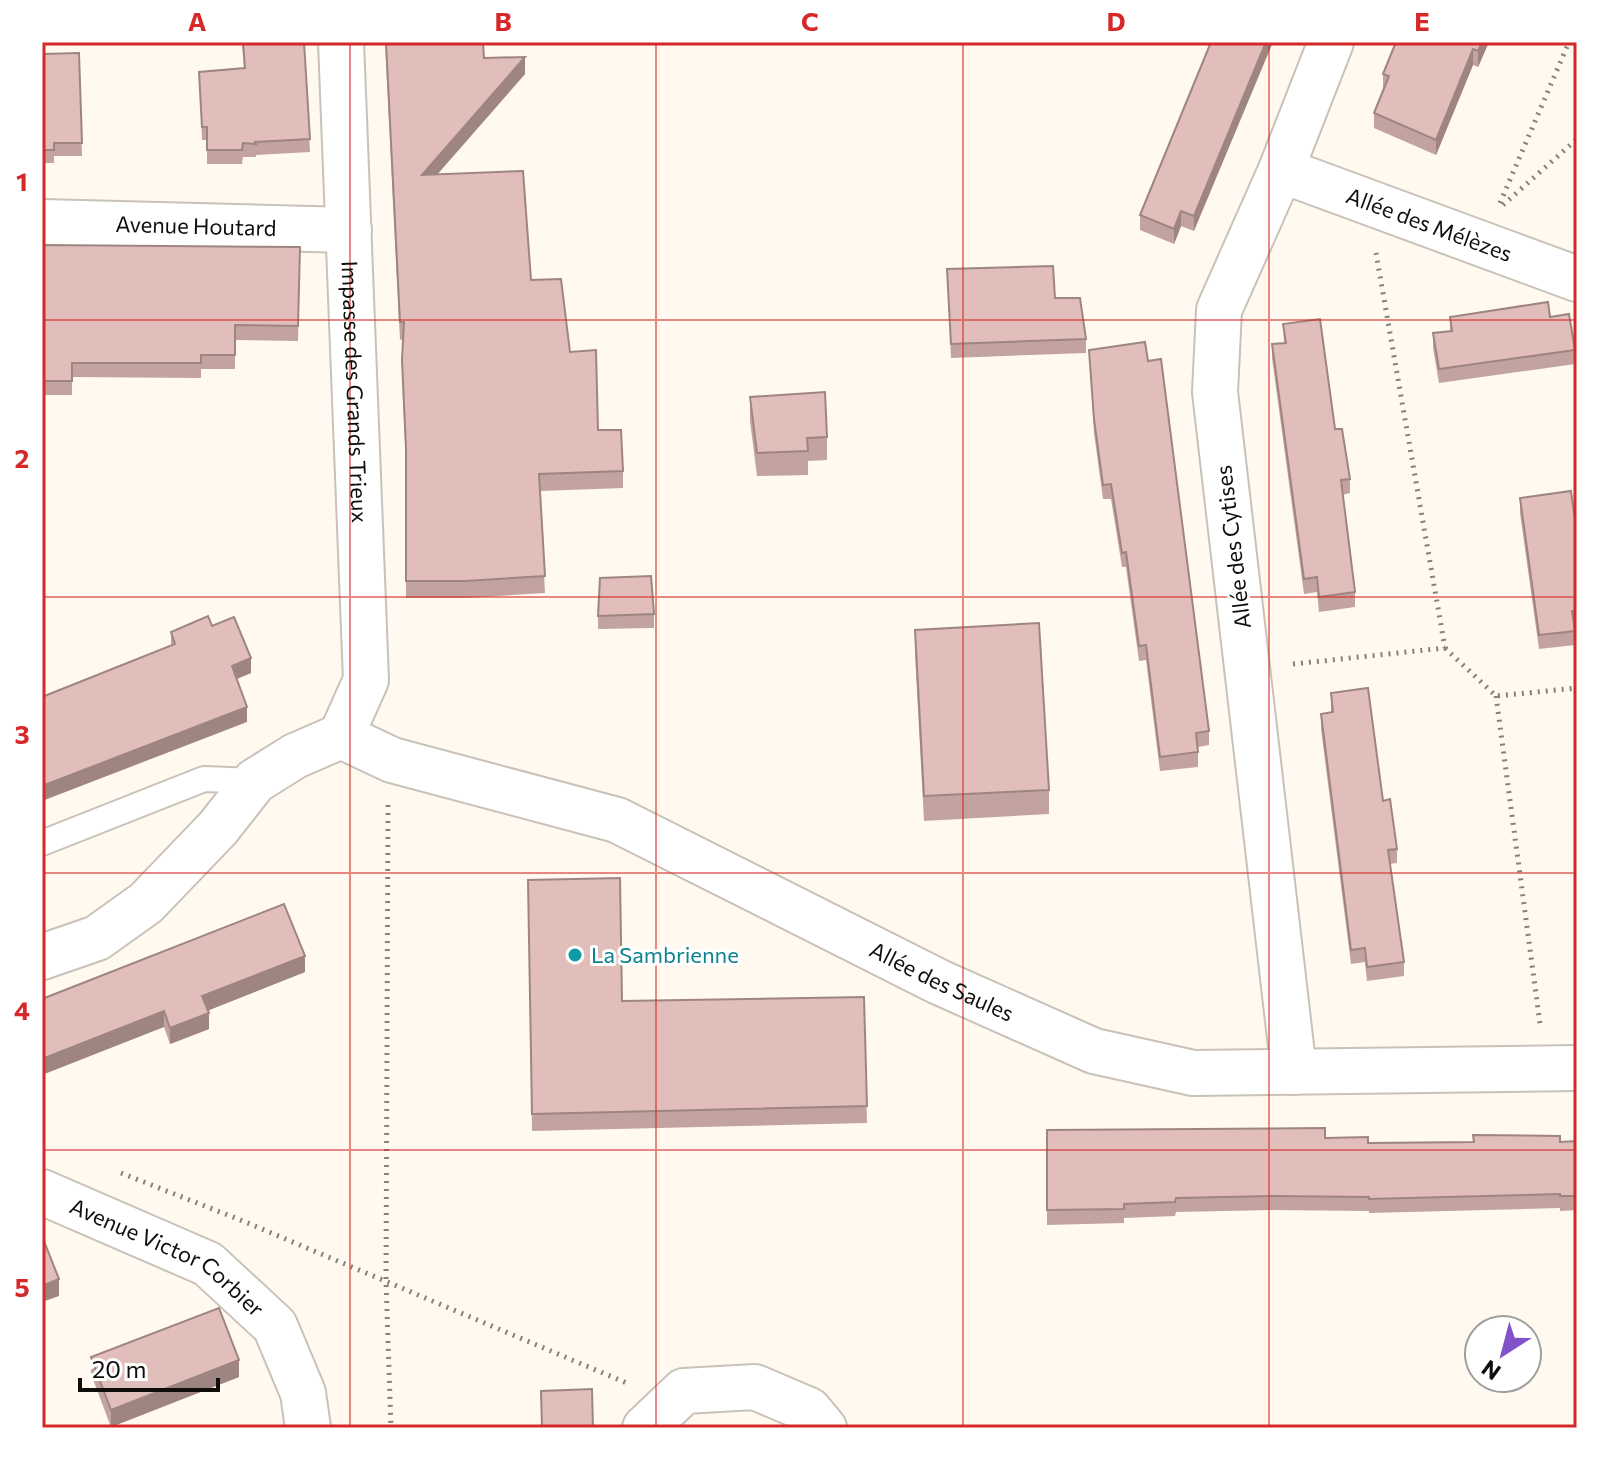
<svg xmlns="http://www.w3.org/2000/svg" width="1619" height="1470" font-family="Commissioner,sans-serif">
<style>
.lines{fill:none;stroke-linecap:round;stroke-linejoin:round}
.service-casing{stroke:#c8c2b8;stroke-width:28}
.minor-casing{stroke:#c8c2b8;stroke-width:48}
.path{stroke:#85817b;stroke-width:5;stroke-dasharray:2 6;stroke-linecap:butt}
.service{stroke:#fff;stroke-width:24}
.minor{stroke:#fff;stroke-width:44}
.wall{fill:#c2a3a0}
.shaded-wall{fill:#9e8582}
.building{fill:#e1beba;stroke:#9e8582;stroke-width:2}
.grid{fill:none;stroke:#d62828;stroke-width:2;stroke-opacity:0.55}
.culture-dot{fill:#0f9aa8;stroke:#fff;stroke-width:3}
.labels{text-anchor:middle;stroke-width:6;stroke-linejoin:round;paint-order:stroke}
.street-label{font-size:22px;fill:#100e0b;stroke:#fff}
.culture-label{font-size:22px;fill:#0d838f;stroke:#fff;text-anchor:start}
.neatline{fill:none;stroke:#d62828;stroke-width:3}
.grid-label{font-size:26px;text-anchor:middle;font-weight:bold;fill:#d62828}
</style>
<rect width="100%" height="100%" fill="#fff9ef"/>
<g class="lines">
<defs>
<polyline id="service" points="42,843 204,779 255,781"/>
<g id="minor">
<path id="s1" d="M 341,42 L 366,680 L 341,736"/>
<path id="s2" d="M 1281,170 L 1577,279"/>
<path id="s3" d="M 42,222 L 349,230"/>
<path id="s4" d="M 341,736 L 392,760 L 617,820 L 939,982 L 1094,1051 L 1193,1073 L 1577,1068"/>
<polyline points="42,957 97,938 146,903 218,828 255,781 295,756 341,736"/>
<polyline points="1294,1072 1215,392 1219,310 1281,170 1331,42"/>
<path id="s5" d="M 42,1192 L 208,1264 L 275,1326 L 303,1393 L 308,1428"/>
<polyline points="645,1428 684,1391 755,1387 809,1410 824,1428"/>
</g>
</defs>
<use href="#service" class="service-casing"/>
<use href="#minor" class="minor-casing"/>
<g class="path">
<polyline points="1500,203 1569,42"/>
<polyline points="1503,205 1577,139"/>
<polyline points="1445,648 1496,696 1577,688"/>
<polyline points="1293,664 1445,648 1376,253"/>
<polyline points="1496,696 1540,1024"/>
<polyline points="388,805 386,1281 391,1428"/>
<polyline points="121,1173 243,1221 629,1384"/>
</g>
<use href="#service" class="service"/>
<use href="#minor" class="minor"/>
</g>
<g class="wall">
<polygon points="242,42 304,42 310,152 256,155 256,157 243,157 242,164 207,164 207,140 202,140 199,72 244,69"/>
<polygon points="385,42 483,42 484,58 525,74 437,174 531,280 570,352 598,430 623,471 623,488 540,491 545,593 465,598 406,598 406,465 402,377 403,339 400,340"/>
<polygon points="1211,42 1194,231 1181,226 1174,244 1140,230 1140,215"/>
<polygon points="1396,42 1489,42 1478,67 1473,65 1436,155 1374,128 1374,113 1383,90 1383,74"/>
<polygon points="79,53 82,156 54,156 54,163 42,163 42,54"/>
<polygon points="42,245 300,247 298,341 235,340 235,369 201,369 201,378 72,377 72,395 42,395"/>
<polygon points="947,269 1055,298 1086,339 1086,353 951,358"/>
<polygon points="1450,317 1550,317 1575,350 1575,364 1439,383 1433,348 1433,333 1450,331"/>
<polygon points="1283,324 1335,429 1350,479 1350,493 1342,495 1355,592 1355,607 1319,612 1317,592 1304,594 1272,358 1272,344 1284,343"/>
<polygon points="1089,350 1148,361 1209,731 1209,745 1198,747 1198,767 1160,771 1146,660 1139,661 1126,567 1122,567 1111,499 1103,499 1094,433"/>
<polygon points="750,397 827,437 827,460 808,461 808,475 757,476 750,421"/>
<polygon points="1520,498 1577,536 1577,625 1574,626 1575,645 1539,649 1520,513"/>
<polygon points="654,614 654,628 598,629 598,616"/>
<polygon points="212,626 251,673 236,679 247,722 171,646 171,632"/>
<polygon points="915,630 1049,790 1049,814 924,821 915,654"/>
<polygon points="1331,693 1383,801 1397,849 1397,863 1390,864 1404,962 1404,976 1367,981 1365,962 1351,964 1321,729 1321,714 1331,713"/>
<polygon points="528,880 622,1001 864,997 867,1123 532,1131"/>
<polygon points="305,972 208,1010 209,1029 170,1044 164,1027 42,999"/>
<polygon points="1047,1130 1325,1138 1368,1143 1577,1141 1577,1210 1560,1211 1560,1208 1369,1213 1369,1211 1272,1210 1176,1212 1175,1216 1124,1218 1124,1223 1047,1225"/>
<polygon points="91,1357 239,1377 111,1427 91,1374"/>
</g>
<g class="shaded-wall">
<polygon points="1266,42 1273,42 1194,231 1194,216"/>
<polygon points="1482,42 1489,42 1478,67 1478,51"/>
<polygon points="1473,49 1473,65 1436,155 1436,140"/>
<polygon points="525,57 525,74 422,192 422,175"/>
<polygon points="1181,211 1181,226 1174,244 1174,229"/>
<polygon points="251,658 251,673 232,681 232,666"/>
<polygon points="247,707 247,722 42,801 42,786"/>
<polygon points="305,956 305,972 202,1013 202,996"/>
<polygon points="164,1011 164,1027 42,1075 42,1059"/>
<polygon points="209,1013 209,1029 170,1044 170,1028"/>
<polygon points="59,1279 59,1296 42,1302 42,1286"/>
<polygon points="239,1360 239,1377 111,1427 111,1410"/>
</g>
<g class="building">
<polygon points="243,42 304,42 310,139 255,142 256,144 243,143 242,150 207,150 207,127 202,127 199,72 245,68"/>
<polygon points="386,42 483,42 484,58 525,57 422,175 523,171 531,280 561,279 570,352 596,350 598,430 621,430 623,471 539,474 545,576 465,581 406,581 406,448 402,360 404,322 400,322"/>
<polygon points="1211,42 1266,42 1194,216 1181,211 1174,229 1140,215"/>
<polygon points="1396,42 1482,42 1478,51 1473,49 1436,140 1374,113 1389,76 1383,74"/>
<polygon points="79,53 82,143 54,143 54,150 42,150 42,54"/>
<polygon points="42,245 300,247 298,326 235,325 235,355 201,355 201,363 72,363 72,381 42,381"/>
<polygon points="1053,266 1055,298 1080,298 1086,339 951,344 947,269"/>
<polygon points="1548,302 1550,317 1569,314 1575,350 1439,369 1433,333 1452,331 1450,317"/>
<polygon points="1320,319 1335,429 1342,429 1350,479 1341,480 1355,592 1319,597 1317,577 1304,579 1272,344 1286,343 1283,324"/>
<polygon points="1145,342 1148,361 1161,359 1209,731 1196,733 1198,752 1160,757 1146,645 1139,646 1126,552 1122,553 1111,484 1103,485 1094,419 1089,350"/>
<polygon points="825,392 827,437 807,438 808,451 757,453 750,397"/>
<polygon points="1571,491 1577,536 1577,611 1572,611 1575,631 1539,635 1520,498"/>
<polygon points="651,576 654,614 598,616 600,578"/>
<polygon points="208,616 212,626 234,617 251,658 232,666 247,707 42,786 42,697 175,644 171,632"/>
<polygon points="1039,623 1049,790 924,796 915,630"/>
<polygon points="1368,688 1383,801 1390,799 1397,849 1388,850 1404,962 1367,967 1365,948 1351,950 1321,714 1333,712 1331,693"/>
<polygon points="620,878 622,1001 864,997 867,1106 532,1114 528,880"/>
<polygon points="284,904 305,956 202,996 209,1013 170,1028 164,1011 42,1059 42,999"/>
<polygon points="1325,1128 1325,1138 1368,1137 1368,1143 1474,1142 1473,1135 1560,1136 1560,1142 1577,1141 1577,1196 1560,1196 1560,1194 1369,1199 1369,1197 1272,1196 1176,1198 1175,1202 1124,1204 1124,1209 1047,1210 1047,1130"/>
<polygon points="42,1236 59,1279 42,1286"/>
<polygon points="219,1308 239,1360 111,1410 91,1357"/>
<polygon points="592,1389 593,1428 542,1428 541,1391"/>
</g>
<path class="grid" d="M 350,42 L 350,1428M 656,42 L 656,1428M 963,42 L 963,1428M 1269,42 L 1269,1428M 42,320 L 1577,320M 42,597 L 1577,597M 42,873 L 1577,873M 42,1150 L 1577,1150"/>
<circle class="culture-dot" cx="575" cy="955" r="8"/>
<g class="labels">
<g class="street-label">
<text dy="8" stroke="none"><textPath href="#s2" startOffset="158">Allée des Mélèzes</textPath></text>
<text dy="8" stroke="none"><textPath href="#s3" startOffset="154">Avenue Houtard</textPath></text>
<text dy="8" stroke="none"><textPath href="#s1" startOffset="350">Impasse des Grands Trieux</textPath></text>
<text transform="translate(1233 547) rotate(-97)" y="8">Allée des Cytises</text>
<text dy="8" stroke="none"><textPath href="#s4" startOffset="652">Allée des Saules</textPath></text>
<text dy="8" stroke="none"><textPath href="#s5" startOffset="142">Avenue Victor Corbier</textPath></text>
</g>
<g class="culture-label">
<text x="591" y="963">La Sambrienne</text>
</g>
</g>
<rect width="1619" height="1470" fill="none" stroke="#ffffff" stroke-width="88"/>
<g transform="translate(1503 1354) rotate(216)"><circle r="38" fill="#ffffff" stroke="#9f9f9d" stroke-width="2"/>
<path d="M0-6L14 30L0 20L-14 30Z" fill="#8252cb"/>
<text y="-12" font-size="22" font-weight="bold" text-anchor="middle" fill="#100e0b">N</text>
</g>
<path d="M80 1378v12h138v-12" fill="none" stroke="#100e0b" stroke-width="4"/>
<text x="92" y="1378" font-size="24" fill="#100e0b" stroke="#ffffff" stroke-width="6" paint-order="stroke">20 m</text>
<rect x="44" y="44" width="1531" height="1382" class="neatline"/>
<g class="grid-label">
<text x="197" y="31">A</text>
<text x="503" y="31">B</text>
<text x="810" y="31">C</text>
<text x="1116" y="31">D</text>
<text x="1422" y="31">E</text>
<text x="22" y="191">1</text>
<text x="22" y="468">2</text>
<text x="22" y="744">3</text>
<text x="22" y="1020">4</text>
<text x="22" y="1297">5</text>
</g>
</svg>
